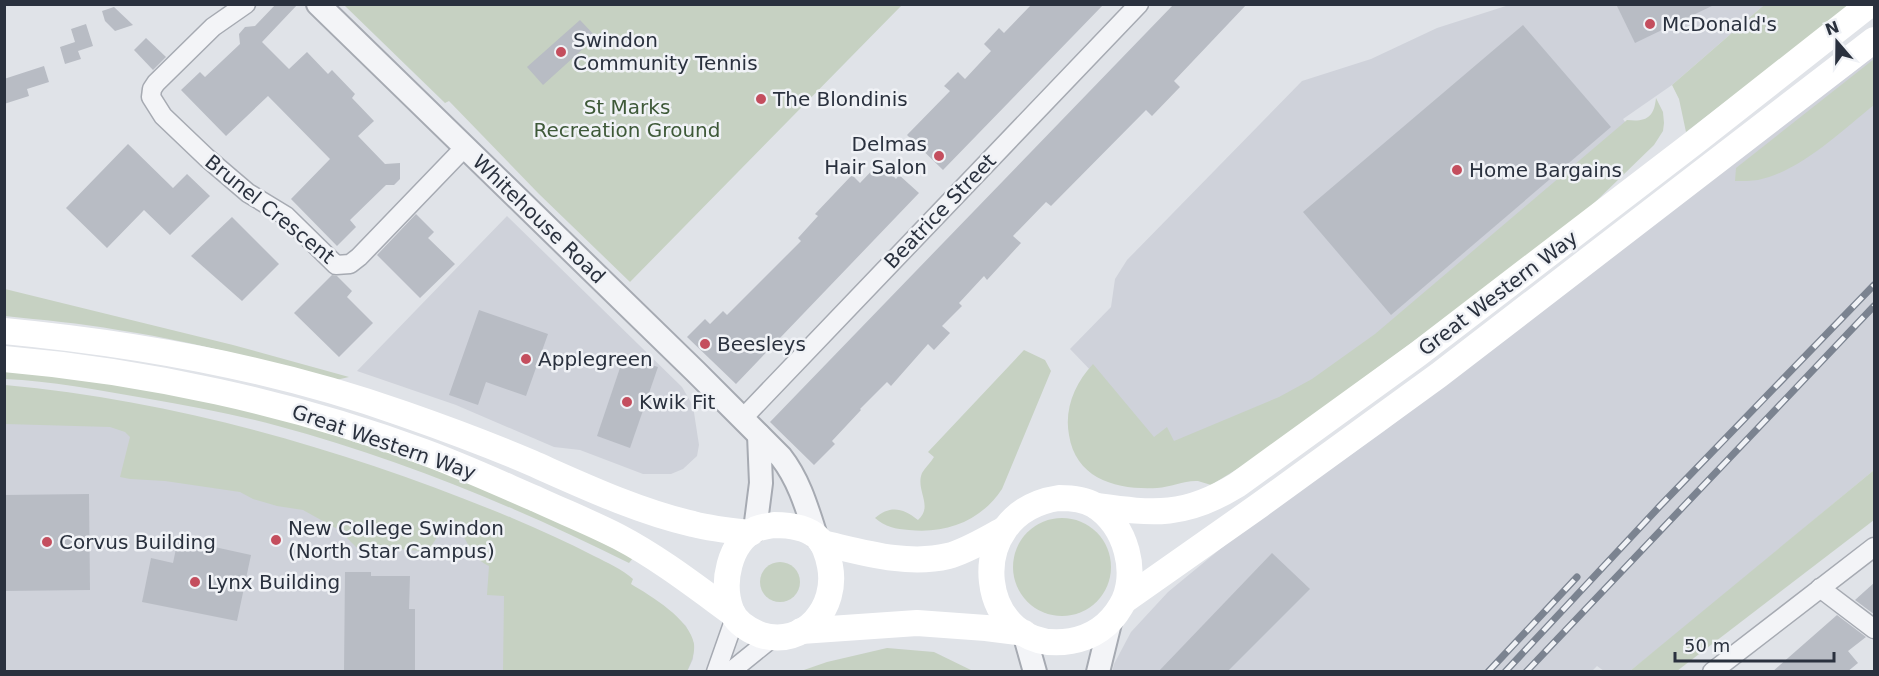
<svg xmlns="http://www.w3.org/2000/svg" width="1879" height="676" font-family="'DejaVu Sans',sans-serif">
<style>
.built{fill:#cfd2da}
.green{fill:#c6d1c2}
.building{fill:#b8bcc4}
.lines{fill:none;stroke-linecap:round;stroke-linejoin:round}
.minor-casing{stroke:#a6aab2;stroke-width:21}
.tertiary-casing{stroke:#a6aab2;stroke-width:26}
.minor{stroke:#f3f4f7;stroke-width:18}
.tertiary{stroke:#f3f4f7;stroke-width:22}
.secondary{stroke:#fff;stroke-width:26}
.rail-casing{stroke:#7b8390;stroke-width:7}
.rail{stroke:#f0f2f6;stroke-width:4.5;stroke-dasharray:14;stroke-linecap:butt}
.poi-dot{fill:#c44e5e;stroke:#f0f2f6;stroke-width:2}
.labels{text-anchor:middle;stroke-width:5;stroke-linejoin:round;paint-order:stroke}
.poi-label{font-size:20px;fill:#2a313e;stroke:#f0f2f6;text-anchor:start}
.park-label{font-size:20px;fill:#3e5938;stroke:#f0f2f6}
.street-label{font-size:20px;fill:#2a313e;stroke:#f0f2f6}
</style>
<rect width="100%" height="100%" fill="#e0e3e8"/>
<g class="built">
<polygon points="1509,5 1764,5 1672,85 1623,119 1634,135 1386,348 1184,479 1095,375 1070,349 1111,307 1115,279 1127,260 1302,81 1371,59 1437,28"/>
<polygon points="1874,56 1874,470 1674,636 1630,671 1604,671 1597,666 1591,672 1112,672 1114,664 1131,632 1168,592 1236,536 1383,432"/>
<polygon points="507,216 682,387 693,406 699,445 697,456 683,469 671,474 643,474 580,450 554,447 456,405 357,371"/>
<polygon points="4,388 224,427 669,611 686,626 694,644 693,659 687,672 5,671"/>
</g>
<g class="green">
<polygon points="344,5 902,5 630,282 539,194 449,101 445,103"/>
<polygon points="1764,5 1852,5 1686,132 1679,99 1672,85"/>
<path d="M 1874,59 L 1874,105 C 1841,131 1801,171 1758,180 C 1751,181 1743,181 1735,181 L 1736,168 Z"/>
<path d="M 1656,98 L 1663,112 L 1664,123 L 1663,131 L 1654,145 L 1588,209 L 1486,288 L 1252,460 L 1211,485 C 1207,484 1202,482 1198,481 C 1185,480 1171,487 1157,488 C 1118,490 1076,480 1069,435 C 1064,409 1075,383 1093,364 L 1154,437 L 1167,427 L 1174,441 L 1279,397 L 1312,379 L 1375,334 L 1627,120 C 1646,122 1654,118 1656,98 Z"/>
<path d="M 5,289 L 233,345 L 349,377 L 336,380 C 264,361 192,341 118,330 C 80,323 42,320 5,316 Z"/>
<path d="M 1024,350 L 1045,360 L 1051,371 L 1002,489 C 981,521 946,534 909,530 C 896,529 885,527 875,518 C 890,505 903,508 918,520 C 934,506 915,490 922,473 C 925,468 931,462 934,457 L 928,452 Z"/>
<path d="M 4,370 C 157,384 308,420 451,474 C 514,498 573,528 633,558 L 629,563 C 517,507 400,459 278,426 C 234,414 189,406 144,398 C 98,390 51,381 5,379 Z"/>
<path d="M 5,385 C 179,401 350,451 512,518 C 540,530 567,542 594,556 C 608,563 622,569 633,579 L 631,584 C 651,596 690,619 694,644 C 695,654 691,663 687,671 L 503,671 L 504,596 L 487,595 L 489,566 C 467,555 470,539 454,525 L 443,528 L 430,548 L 420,551 L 390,548 L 376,553 L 357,548 L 339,530 L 303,510 L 277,506 L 253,499 L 240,492 L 165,481 L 130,479 L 120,477 L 130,437 L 125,432 L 110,427 L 5,424 Z"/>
<polygon points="1874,470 1874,520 1677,671 1630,671"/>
<circle cx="1062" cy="567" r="49"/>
<circle cx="780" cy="582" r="20"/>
<polygon points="887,648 934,652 973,671 801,671 827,662"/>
</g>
<g class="building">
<polygon points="276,4 298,4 262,42 289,69 307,52 328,74 332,70 355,94 352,98 374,121 358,136 385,164 400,163 400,179 394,185 386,185 350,220 356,227 337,246 291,199 330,159 268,96 226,136 181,90 200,72 205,77 240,44 239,34 245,27 255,26"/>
<polygon points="1032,4 1104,4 943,170 907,135 950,91 944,86 958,72 965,79 991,51 984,44 999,28 1004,33"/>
<polygon points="1174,4 1247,4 1174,81 1180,87 1152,116 1146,110 1051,206 1046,202 1013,236 1021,243 987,280 984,276 959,303 962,306 942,326 950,333 934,350 928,344 891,386 887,382 860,409 861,410 832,441 835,444 814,465 770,422"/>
<polygon points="1616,4 1716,4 1635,43"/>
<polygon points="114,7 133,25 115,31 105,21 102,11"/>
<polygon points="580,20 596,37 543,85 527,67"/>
<polygon points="86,24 93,46 78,51 81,59 65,64 60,47 75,42 71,29"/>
<polygon points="1523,25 1611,127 1391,315 1303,212"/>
<polygon points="146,38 166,57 153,70 134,50"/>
<polygon points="44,66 49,82 27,89 29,96 4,104 4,79"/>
<polygon points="128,144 173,188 187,174 210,196 170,235 144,210 107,248 66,208"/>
<polygon points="880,162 896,179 899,175 919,193 736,384 687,337 705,319 710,324 723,311 727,315 801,241 798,238 818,216 815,214 852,175 860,183"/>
<polygon points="416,214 434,232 428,238 455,264 420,298 377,255"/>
<polygon points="232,217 279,264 242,301 191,256"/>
<polygon points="332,275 337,276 352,291 347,297 373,323 339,357 294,313"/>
<polygon points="479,310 548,334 526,396 486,382 478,405 449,395"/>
<polygon points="624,356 658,367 630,448 597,436"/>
<polygon points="89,494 90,590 4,591 4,495"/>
<polygon points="178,539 251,555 237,621 142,602 151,558 173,563"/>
<polygon points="1272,553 1310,589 1227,672 1158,672"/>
<polygon points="345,572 371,572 371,576 410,576 409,609 415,609 415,672 344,672"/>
<polygon points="1875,582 1875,615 1855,600"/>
<polygon points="1837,615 1866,637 1848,651 1858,663 1847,672 1772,672"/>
</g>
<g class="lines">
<defs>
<g id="minor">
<polyline points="246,4 213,27 156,83 152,89 151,97 163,116 207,158 248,193 286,216 336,265 350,264 359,257 465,147"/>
<polyline points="743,418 1139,4"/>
<polyline points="1820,588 1874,629"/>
<polyline points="716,672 735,618"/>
<polyline points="730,672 772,638"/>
<polyline points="1712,672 1874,547"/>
</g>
<g id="tertiary">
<path d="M 318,4 L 695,371 L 781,457 C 799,480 807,508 816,536"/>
<polyline points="755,530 761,483 759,435"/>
<polyline points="1024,633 1035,672"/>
<polyline points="1098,672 1110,623"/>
</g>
</defs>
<use href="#minor" class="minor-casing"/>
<use href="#tertiary" class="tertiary-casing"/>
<use href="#minor" class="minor"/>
<use href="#tertiary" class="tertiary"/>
<g class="secondary">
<path d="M 4,331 C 140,344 275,368 404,414 C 447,429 490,445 532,463 C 584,486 637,511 693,524 C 712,529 732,531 751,533"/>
<path d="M 4,359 C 144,371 293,403 424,452 C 462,466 499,483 536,499 C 564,512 592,523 619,537 C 659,558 695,586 732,613"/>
<path d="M 1059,498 C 1071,498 1084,499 1094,505 C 1126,524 1140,575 1121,606 C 1110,625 1093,637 1071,641 C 977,657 958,513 1059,498 Z"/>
<path d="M 1096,506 C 1155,514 1185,517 1237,485 L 1418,354 L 1696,141 L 1870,4"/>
<path d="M 774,525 C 788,525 806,527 817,537 C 825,544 828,556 830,566 C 838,607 805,648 761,635 C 748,630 736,623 731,610 C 721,583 729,543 756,529 C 762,527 768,526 774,525 Z"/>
<path d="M 822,543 C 862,552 907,566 948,556 C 967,551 986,539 1003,530"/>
<polyline points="1125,600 1260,505 1439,375 1874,40"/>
<polyline points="801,631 917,623 986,628 1024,633"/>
</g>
<defs>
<g id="rail">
<polyline points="1488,672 1577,577"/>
<polyline points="1505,672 1659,507 1874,285"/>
<polyline points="1526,672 1874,306"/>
</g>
</defs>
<use href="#rail" class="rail-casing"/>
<use href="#rail" class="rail"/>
</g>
<g class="poi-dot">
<circle cx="1650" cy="24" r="6"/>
<circle cx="561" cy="52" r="6"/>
<circle cx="761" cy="99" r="6"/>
<circle cx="939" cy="156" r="6"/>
<circle cx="1457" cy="170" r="6"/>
<circle cx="705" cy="344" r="6"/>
<circle cx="526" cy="359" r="6"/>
<circle cx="627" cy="402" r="6"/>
<circle cx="276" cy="540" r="6"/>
<circle cx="47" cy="542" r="6"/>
<circle cx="195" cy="582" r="6"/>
</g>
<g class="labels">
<g class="poi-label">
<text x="1662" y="31">McDonald's</text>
<text x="573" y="47">Swindon<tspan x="573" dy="23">Community Tennis</tspan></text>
<text x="773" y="106">The Blondinis</text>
<text x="927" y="151" text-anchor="end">Delmas<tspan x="927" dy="23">Hair Salon</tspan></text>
<text x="1469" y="177">Home Bargains</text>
<text x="717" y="351">Beesleys</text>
<text x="538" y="366">Applegreen</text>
<text x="639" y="409">Kwik Fit</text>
<text x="288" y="535">New College Swindon<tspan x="288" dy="23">(North Star Campus)</tspan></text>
<text x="59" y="549">Corvus Building</text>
<text x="207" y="589">Lynx Building</text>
</g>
<g class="park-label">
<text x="627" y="114">St Marks<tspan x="627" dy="23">Recreation Ground</tspan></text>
</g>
<g class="street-label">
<text transform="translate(270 209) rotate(39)" y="7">Brunel Crescent</text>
<text transform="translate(940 211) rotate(-46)" y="7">Beatrice Street</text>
<text transform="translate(539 219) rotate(44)" y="7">Whitehouse Road</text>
<text transform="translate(1498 293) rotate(-37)" y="7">Great Western Way</text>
<text transform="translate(384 442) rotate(19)" y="7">Great Western Way</text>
</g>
</g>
<rect width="1879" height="676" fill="none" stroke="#2a313e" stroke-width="12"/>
<g transform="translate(1837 42) rotate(340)" stroke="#f0f2f6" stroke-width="4.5" paint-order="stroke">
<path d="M0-4.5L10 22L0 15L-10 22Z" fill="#2a313e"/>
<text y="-9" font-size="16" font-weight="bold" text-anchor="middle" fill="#2a313e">N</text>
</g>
<path d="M1675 652v9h159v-9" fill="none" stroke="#2a313e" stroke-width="3"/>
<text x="1684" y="652" font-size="18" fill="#2a313e" stroke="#f0f2f6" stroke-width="4.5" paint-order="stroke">50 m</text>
</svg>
